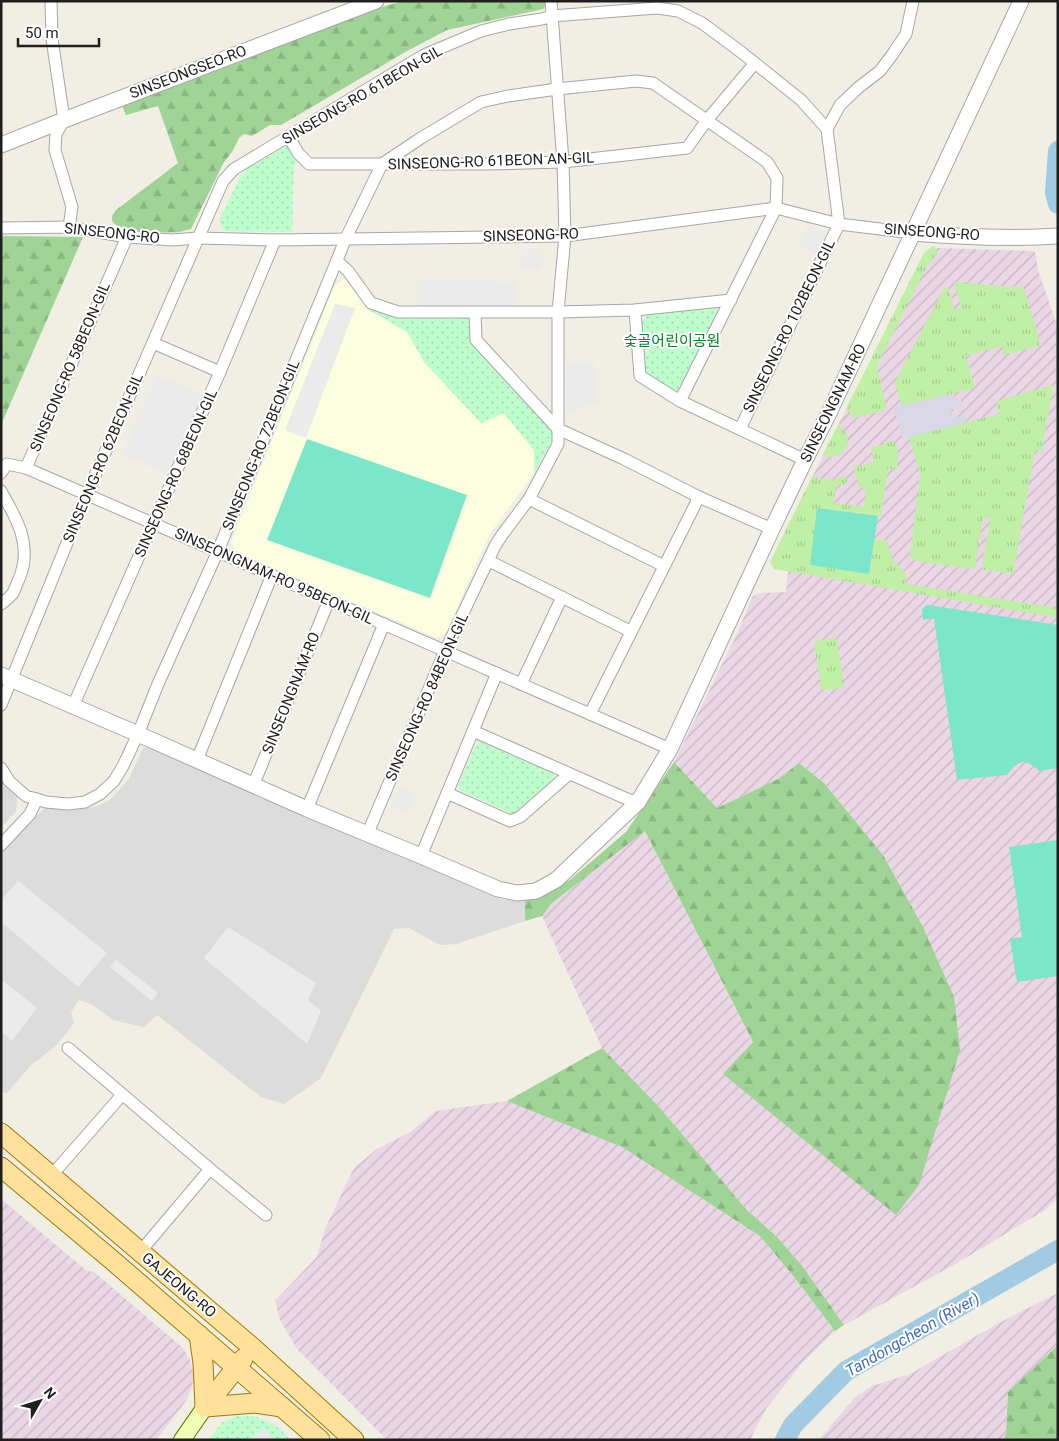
<svg xmlns="http://www.w3.org/2000/svg" width="1059" height="1441" font-family="Roboto,'Noto Sans KR',sans-serif">
<style>
.residential{fill:#dddcdc}
.industrial{fill:url(#industrial-furrows)}
.education{fill:#fbffdf}
.grass{fill:url(#grass-tufts)}
.forest{fill:url(#forest-firs)}
.park{fill:url(#park-dots)}
.pitch{fill:#7ce6cb}
.parking{fill:#ebebeb}
.plaza{fill:#dad8e7}
.lines{fill:none;stroke-linecap:round;stroke-linejoin:round}
.river{stroke:#a1cbe2;stroke-width:20}
.minor-casing{stroke:#a6a6a6;stroke-width:13}
.tertiary-casing{stroke:#a6a6a6;stroke-width:17}
.secondary-casing{stroke:#5e7c00;stroke-width:18}
.primary-casing{stroke:#9a7c00;stroke-width:21}
.minor{stroke:#fff;stroke-width:11}
.tertiary{stroke:#fff;stroke-width:15}
.secondary{stroke:#f1ffb4;stroke-width:16}
.primary{stroke:#ffe19b;stroke-width:19}
.labels{text-anchor:middle;stroke-width:4;stroke-linejoin:round;paint-order:stroke}
.street-label{font-size:15px;fill:#1f1f1f;stroke:#fff}
.park-label{font-size:15px;fill:#02881f;stroke:#fff}
.water-label{font-size:16px;font-style:italic;fill:#436db8;stroke:#fff}
</style>
<defs>
<pattern id="industrial-furrows" width="10" height="10" patternUnits="userSpaceOnUse" patternTransform="scale(1.25)"><rect width="10" height="10" fill="#ead6e4"/><path d="M-1 1l2-2M0 10L10 0M9 11l2-2" fill="none" stroke="#c8b7c3"/></pattern>
<pattern id="grass-tufts" width="24" height="20" patternUnits="userSpaceOnUse" patternTransform="scale(1.25)"><rect width="24" height="20" fill="#c0efa6"/><path d="M3 7l-1-3M5 7V3M7 7l1-3M15 17l-1-3M17 17v-4M19 17l1-3" fill="none" stroke="#a5cc8e"/></pattern>
<pattern id="forest-firs" width="22" height="20" patternUnits="userSpaceOnUse" patternTransform="scale(1.25)"><rect width="22" height="20" fill="#a0d396"/><path d="M5 1l3.5 6h-7zM16 11l3.5 6h-7z" fill="#89b581"/></pattern>
<pattern id="park-dots" width="8" height="8" patternUnits="userSpaceOnUse" patternTransform="scale(1.25)"><rect width="8" height="8" fill="#befecc"/><path d="M2 2h.1M6 6h.1" fill="none" stroke="#a3d9af" stroke-width="1.8" stroke-linecap="round"/></pattern>
</defs>
<rect width="100%" height="100%" fill="#f1eee4"/>
<g class="residential">
<polygon points="150,747 488,894 504,900 525,898 525,921 456,944 440,945 409,928 394,929 321,1078 284,1104 261,1097 157,1015 144,1027 113,1020 91,1004 79,1000 71,1012 74,1023 57,1045 31,1065 7,1093 1,1092 1,853 24,827 47,806 70,809 94,807 110,800 129,779 143,748"/>
<polygon points="1,778 18,794 16,811 1,828"/>
</g>
<g class="industrial">
<polygon points="933,246 936,248 1033,251 1035,252 1038,270 1058,328 1058,1198 1045,1210 957,1263 844,1325 803,1267 778,1238 746,1209 660,1108 602,1048 542,916 552,903 645,831 753,1043 723,1074 922,925 883,855 824,783 799,763 778,779 717,808 674,762 735,638 753,596 761,593 786,592 788,571 775,569 770,562 924,253"/>
<polygon points="507,1101 622,1147 760,1236 795,1278 835,1331 802,1363 766,1409 750,1440 387,1440 297,1349 280,1320 275,1301 317,1257 325,1229 354,1168 377,1149 409,1133 436,1111"/>
<polygon points="1,1199 87,1271 94,1272 183,1348 190,1360 193,1372 193,1381 191,1390 186,1401 156,1440 1,1440"/>
<polygon points="1058,1293 1058,1345 1008,1392 1006,1433 1004,1440 819,1440 854,1398 872,1386 910,1374 997,1324"/>
</g>
<polygon class="education" points="344,279 354,286 369,310 407,332 424,362 503,413 534,450 534,473 489,535 446,633 437,638 238,553 231,542 335,285"/>
<g class="grass">
<polygon points="933,246 936,248 937,254 927,266 877,365 877,369 886,405 885,410 855,418 846,409 924,253"/>
<polygon points="954,282 1024,288 1040,343 1039,346 1004,355 1002,346 966,356 975,388 901,406 895,382 944,288 949,288 954,309 961,307"/>
<polygon points="1053,385 1042,451 1035,450 1013,574 985,570 982,568 990,519 983,517 975,567 972,569 916,561 910,557 920,473 909,437 999,414 996,401"/>
<path d="M 838,425 C 858,439 844,461 822,456 Z"/>
<path d="M 893,441 C 900,448 897,460 897,469 L 888,469 L 881,516 L 818,508 L 869,574 L 874,540 L 885,540 L 887,542 L 893,560 L 906,574 L 906,584 L 1058,608 L 1058,618 L 775,569 L 770,562 L 812,477 L 814,476 C 825,482 834,480 846,476 L 847,482 L 843,485 L 836,485 L 833,503 L 864,507 L 866,490 L 859,487 L 853,465 L 856,464 L 858,467 L 874,461 L 871,448 Z"/>
<polygon points="834,638 837,641 844,686 842,688 823,690 821,687 814,644 816,641"/>
</g>
<g class="forest">
<path d="M 403,1 L 547,1 L 547,4 L 543,9 L 447,30 L 407,51 L 281,125 L 270,125 L 252,136 L 244,134 L 239,138 L 232,152 L 224,162 L 191,229 C 187,230 183,231 179,232 C 168,233 115,233 112,220 C 111,216 114,213 116,210 L 178,163 L 158,106 L 126,115 L 122,106 L 354,15 Z"/>
<polygon points="1,236 83,237 1,425"/>
<polygon points="674,762 717,808 778,779 799,763 824,783 883,855 922,925 954,997 960,1050 919,1185 896,1215 723,1074 753,1042 645,831 552,903 542,916 525,921 525,898 547,894 571,879 626,832"/>
<polygon points="602,1048 660,1108 746,1209 778,1238 803,1267 844,1325 835,1331 795,1278 760,1236 622,1147 507,1101"/>
<polygon points="1058,1345 1058,1440 1004,1440 1006,1433 1008,1392"/>
</g>
<g class="park">
<polygon points="289,144 300,160 294,165 292,232 225,231 219,221 240,177 247,169"/>
<polygon points="354,286 371,306 467,316 472,321 473,342 553,431 553,438 534,473 534,450 504,413 481,423 424,362 407,332 369,310"/>
<polygon points="714,306 718,309 719,314 682,390 674,392 644,374 641,323 648,313"/>
<polygon points="481,742 552,773 555,777 547,788 512,814 460,790 458,785 476,745"/>
<polygon points="237,1416 254,1416 275,1425 291,1440 209,1440 221,1423"/>
</g>
<g class="pitch">
<polygon points="307,439 467,495 430,598 267,540"/>
<polygon points="817,508 878,516 869,574 810,565"/>
<path d="M 928,605 L 1058,625 L 1058,768 L 1039,771 C 1025,757 1017,761 1007,775 L 957,780 L 934,618 L 923,620 L 922,609 L 925,606 Z"/>
<polygon points="1058,840 1058,976 1017,982 1010,939 1022,937 1009,847"/>
</g>
<g class="parking">
<polygon points="807,227 829,231 832,239 823,257 799,246"/>
<rect x="521" y="249" width="20" height="20"/>
<polygon points="420,279 516,282 515,310 419,307"/>
<polygon points="335,304 355,308 306,438 285,430"/>
<polygon points="566,363 595,363 595,390 600,401 566,413"/>
<polygon points="157,375 206,396 172,476 122,454"/>
<polygon points="398,787 416,795 408,813 391,805"/>
<polygon points="18,881 107,953 78,987 1,922 1,900"/>
<polygon points="228,927 316,983 308,1000 321,1011 307,1044 204,958"/>
<polygon points="116,960 158,993 152,1001 110,967"/>
<polygon points="1,979 37,1008 12,1041 1,1031"/>
<polygon points="264,1428 274,1440 249,1440"/>
</g>
<polygon class="plaza" points="953,394 958,400 961,400 963,407 951,410 953,418 965,415 967,422 902,439 894,407"/>
<g class="lines">
<g class="river">
<polyline points="1058,151 1055,192 1058,204"/>
<polyline points="785,1440 793,1425 846,1371 1058,1250"/>
</g>
<defs>
<g id="minor">
<polyline points="51,1 52,39 64,120 56,134 55,150 72,207 69,227"/>
<polyline points="827,129 840,105 859,87 880,71 892,55 906,34 913,1"/>
<polyline points="289,137 298,153 309,164 486,164 563,162 687,148 707,120 755,63"/>
<polyline points="1,228 69,227 127,237 172,240 198,238 275,240 565,236 776,208 839,224 913,233"/>
<polyline points="337,261 348,271 371,303 398,312 558,312 635,310 731,300"/>
<polyline points="635,310 640,376 680,401 805,460"/>
<polyline points="475,313 476,340 558,429 624,459 699,497 772,529"/>
<polyline points="153,343 220,372"/>
<polyline points="26,468 670,749"/>
<polyline points="1,473 7,464 26,468 127,237"/>
<path d="M 1,491 C 17,519 33,546 19,579 C 17,583 15,589 13,593 C 10,597 5,601 1,604"/>
<polyline points="529,499 664,566"/>
<polyline points="489,561 630,631"/>
<polyline points="521,684 562,597"/>
<polyline points="1,705 87,494 223,181 234,169 424,55 481,31 509,24 542,19 552,16 657,8 678,11 702,23 741,52 801,100 827,129 839,224 740,429"/>
<polyline points="73,706 220,372 275,240"/>
<polyline points="590,714 699,497"/>
<polyline points="473,731 627,799 638,802"/>
<polyline points="197,760 272,575"/>
<polyline points="1,768 9,781 26,796 46,802 68,804 85,802 100,794 114,781 123,766 138,734 158,684 218,551 346,238 382,164 421,138 481,102 508,96 557,89 636,81 653,83 767,162 777,178 776,208 680,401"/>
<polyline points="253,786 329,600"/>
<polyline points="447,793 510,821 520,817 569,774"/>
<polyline points="307,809 384,624"/>
<polyline points="367,835 445,651 495,546 502,535 529,499 558,444 558,312 565,236 563,162 551,1"/>
<polyline points="1,845 30,814 37,799"/>
<polyline points="421,856 497,673"/>
<polyline points="68,1048 210,1169 140,1252"/>
<polyline points="210,1169 266,1215"/>
<polyline points="51,1176 122,1095"/>
</g>
<g id="tertiary">
<polyline points="1,145 64,120 376,1"/>
<path d="M 913,233 C 961,237 1010,239 1058,236"/>
<polyline points="1,675 138,734 307,809 421,856 498,889 517,893 536,891 556,880 638,802 670,749 772,529 805,460 829,413 1021,1"/>
</g>
<polyline id="secondary" points="182,1440 205,1407"/>
<g id="primary">
<polyline points="1,1133 253,1348 354,1440"/>
<polyline points="1,1167 112,1260 320,1440"/>
<polyline points="199,1335 203,1363 205,1407"/>
<polyline points="205,1407 255,1403 282,1407"/>
<polyline points="205,1407 243,1359"/>
</g>
</defs>
<use href="#minor" class="minor-casing"/>
<use href="#tertiary" class="tertiary-casing"/>
<use href="#secondary" class="secondary-casing"/>
<use href="#primary" class="primary-casing"/>
<use href="#minor" class="minor"/>
<use href="#tertiary" class="tertiary"/>
<use href="#secondary" class="secondary"/>
<use href="#primary" class="primary"/>
</g>
<g class="labels">
<g class="street-label">
<text transform="translate(188 72) rotate(-21)" y="5">SINSEONGSEO-RO</text>
<text transform="translate(362 95) rotate(-30)" y="5">SINSEONG-RO 61BEON-GIL</text>
<text transform="translate(491 161) rotate(-2)" y="5">SINSEONG-RO 61BEON AN-GIL</text>
<text transform="translate(932 232) rotate(4)" y="5">SINSEONG-RO</text>
<text transform="translate(112 233) rotate(6)" y="5">SINSEONG-RO</text>
<text transform="translate(531 235) rotate(-2)" y="5">SINSEONG-RO</text>
<text transform="translate(789 326) rotate(-64)" y="5">SINSEONG-RO 102BEON-GIL</text>
<text transform="translate(70 367) rotate(-67)" y="5">SINSEONG-RO 58BEON-GIL</text>
<text transform="translate(833 403) rotate(-64)" y="5">SINSEONGNAM-RO</text>
<text transform="translate(261 445) rotate(-68)" y="5">SINSEONG-RO 72BEON-GIL</text>
<text transform="translate(103 458) rotate(-67)" y="5">SINSEONG-RO 62BEON-GIL</text>
<text transform="translate(176 473) rotate(-66)" y="5">SINSEONG-RO 68BEON-GIL</text>
<text transform="translate(274 576) rotate(24)" y="5">SINSEONGNAM-RO 95BEON-GIL</text>
<text transform="translate(291 693) rotate(-68)" y="5">SINSEONGNAM-RO</text>
<text transform="translate(427 697) rotate(-66)" y="5">SINSEONG-RO 84BEON-GIL</text>
<text transform="translate(179 1285) rotate(40)" y="5">GAJEONG-RO</text>
</g>
<g class="park-label">
<text x="672" y="346">숯골어린이공원</text>
</g>
<g class="water-label">
<text transform="translate(912 1334) rotate(-30)" y="6">Tandongcheon (River)</text>
</g>
</g>
<rect width="1059" height="1441" fill="none" stroke="#1f1f1f" stroke-width="5"/>
<g transform="translate(40 1401) rotate(51)" stroke="#ffffff" stroke-width="4" paint-order="stroke">
<path d="M0-4L9 19L0 12L-9 19Z" fill="#1f1f1f"/>
<text y="-8" font-size="14" font-weight="bold" text-anchor="middle" fill="#1f1f1f">N</text>
</g>
<path d="M18 38v8h81v-8" fill="none" stroke="#1f1f1f" stroke-width="2.5"/>
<text x="25" y="38" font-size="15" fill="#1f1f1f" stroke="#ffffff" stroke-width="4" paint-order="stroke">50 m</text>
</svg>
